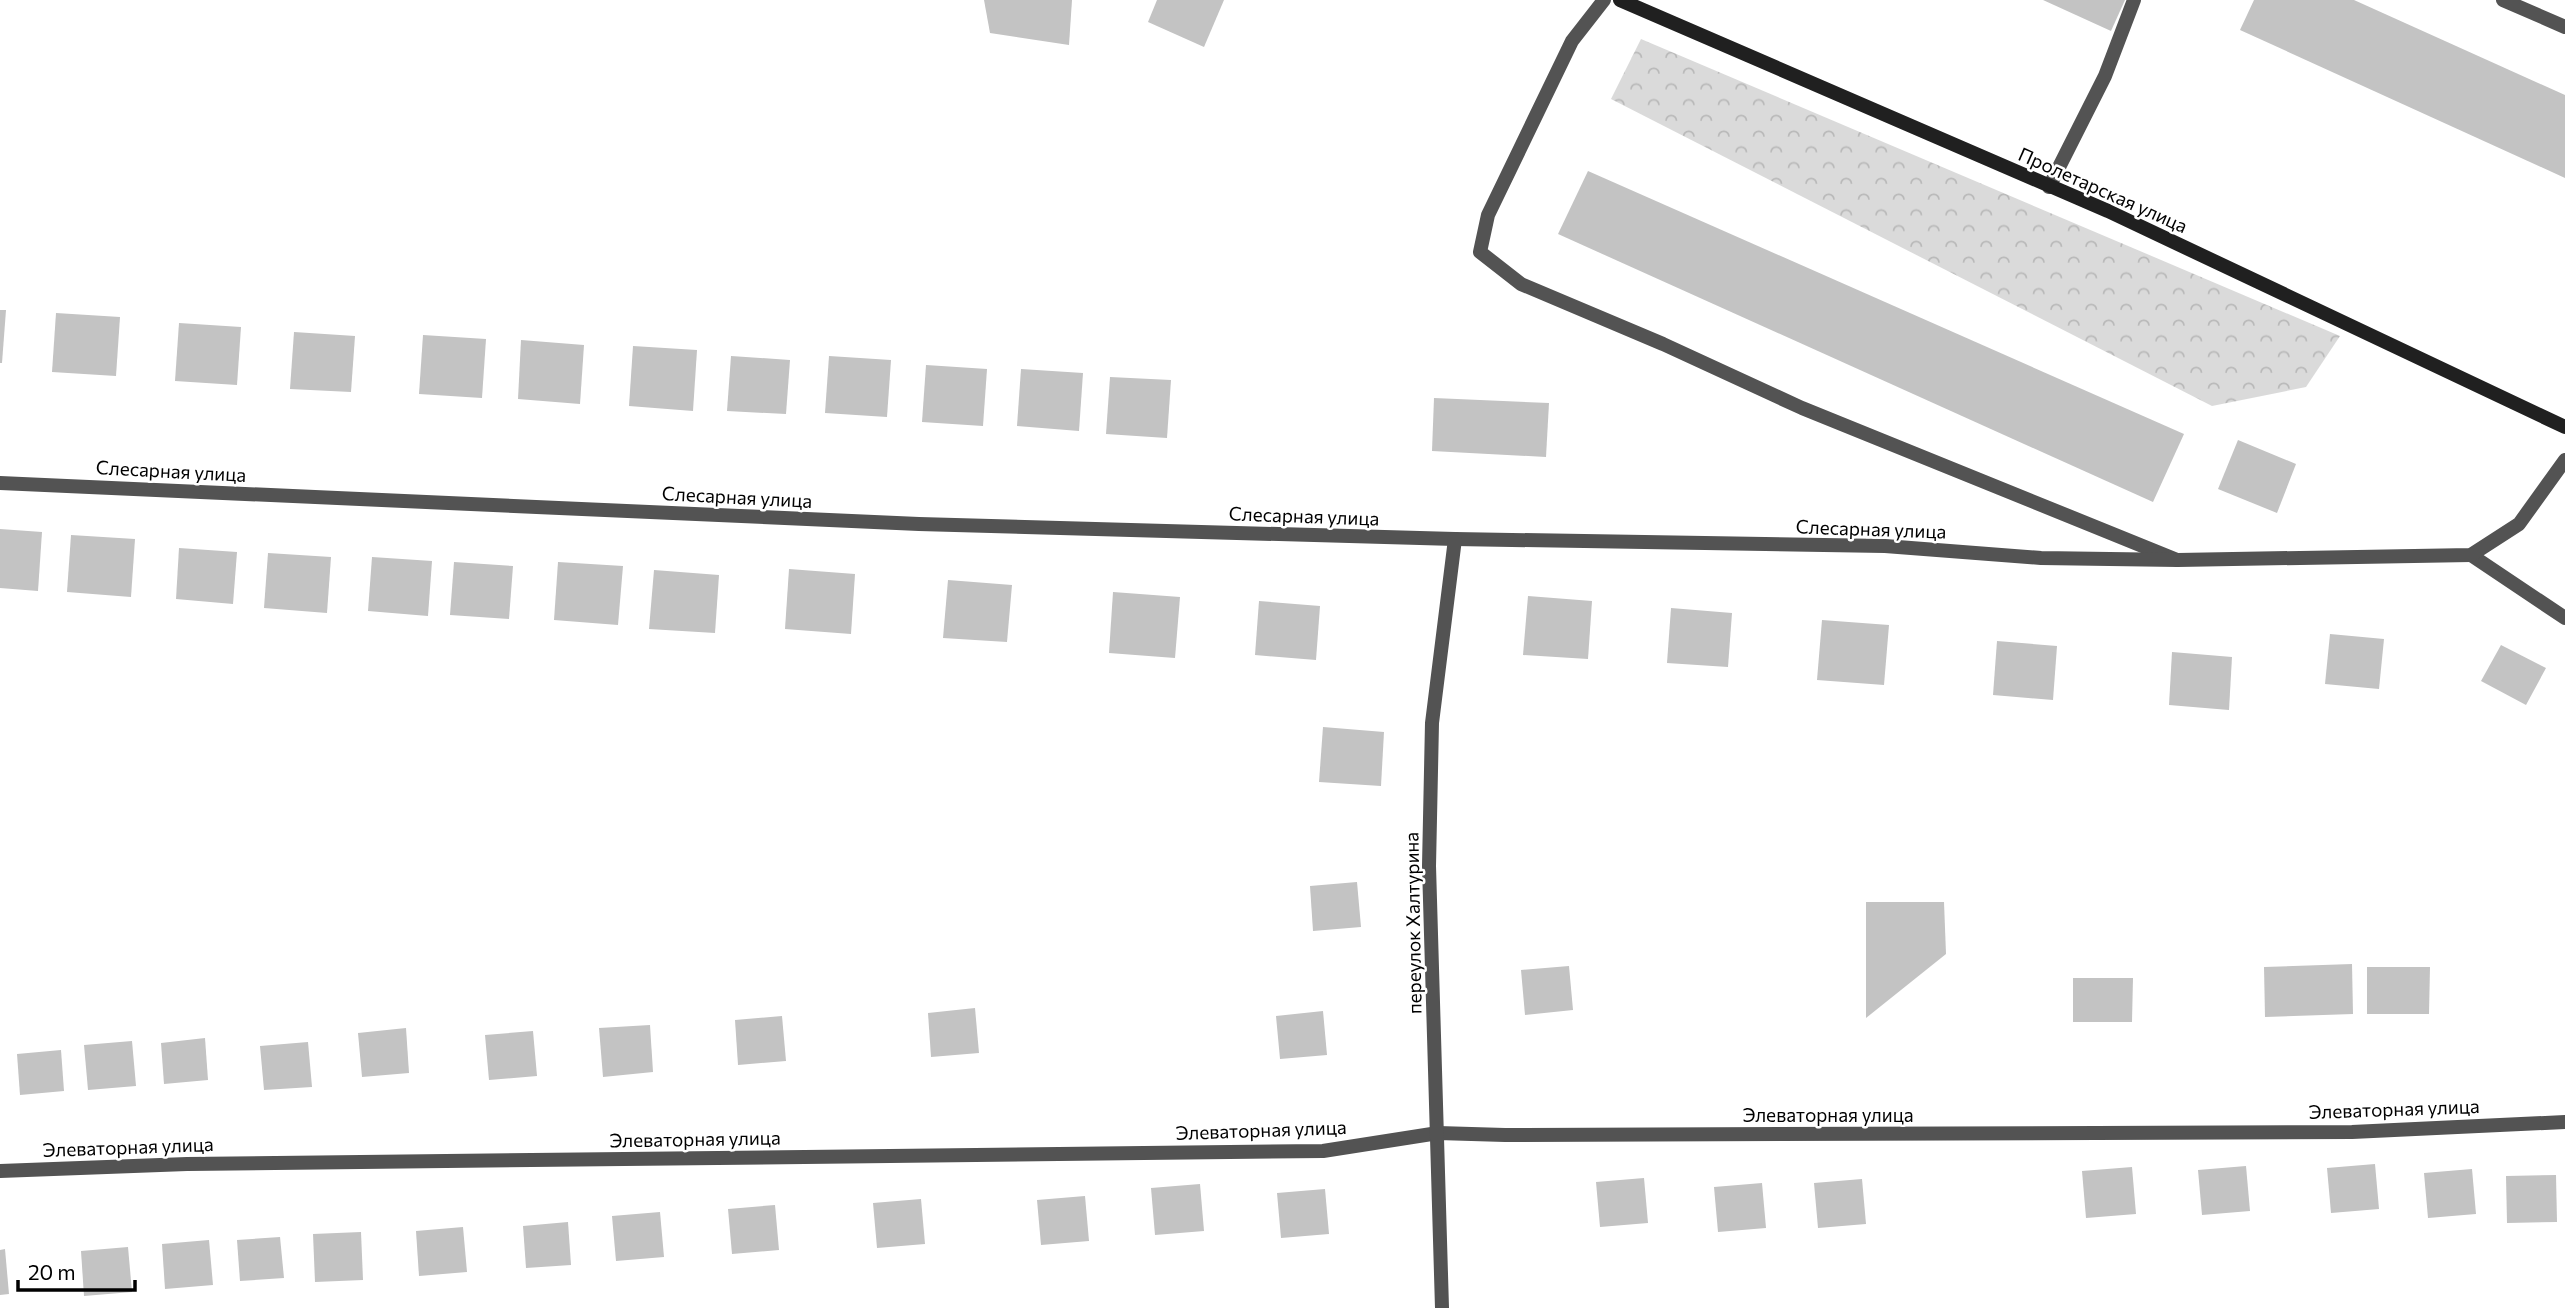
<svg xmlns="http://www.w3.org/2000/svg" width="2565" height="1308" font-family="Commissioner,sans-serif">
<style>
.forest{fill:url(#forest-crowns)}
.building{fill:#c3c3c3}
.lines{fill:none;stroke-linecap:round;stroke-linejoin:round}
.lane{stroke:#535353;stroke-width:14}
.street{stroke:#535353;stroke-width:14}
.secondary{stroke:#202020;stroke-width:14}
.labels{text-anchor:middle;stroke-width:5;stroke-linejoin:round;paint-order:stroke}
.street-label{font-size:19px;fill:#000;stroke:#fff}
</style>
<defs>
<pattern id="forest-crowns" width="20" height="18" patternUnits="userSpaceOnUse" patternTransform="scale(1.75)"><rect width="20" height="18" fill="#dadada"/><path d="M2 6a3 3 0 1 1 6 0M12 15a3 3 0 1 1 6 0" fill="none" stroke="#b9b9b9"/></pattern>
</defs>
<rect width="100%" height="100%" fill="#fff"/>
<polygon class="forest" points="1641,39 2340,336 2306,387 2212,406 1611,99"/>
<g class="building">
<polygon points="984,0 1072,0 1069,45 990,33"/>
<polygon points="1157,0 1224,0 1204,47 1148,22"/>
<polygon points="2043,0 2125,0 2111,31"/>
<polygon points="2254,0 2354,0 2565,95 2565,178 2240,30"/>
<polygon points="1588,171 2184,434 2153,502 1558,234"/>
<polygon points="0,310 6,310 2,363 0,363"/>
<polygon points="56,313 120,317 116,376 52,372"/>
<polygon points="179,323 241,327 237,385 175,381"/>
<polygon points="294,332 355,336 351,392 290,389"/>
<polygon points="423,335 486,339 482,398 419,394"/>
<polygon points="521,340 584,345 580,404 518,399"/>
<polygon points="633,346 697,350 693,411 629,406"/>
<polygon points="731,356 790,360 786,414 727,411"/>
<polygon points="829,356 891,360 887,417 825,413"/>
<polygon points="926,365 987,369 983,426 922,422"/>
<polygon points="1021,369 1083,373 1079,431 1017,426"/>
<polygon points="1110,377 1171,380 1167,438 1106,434"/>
<polygon points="1434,398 1549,403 1546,457 1432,451"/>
<polygon points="2238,440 2296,464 2277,513 2218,489"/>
<polygon points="0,529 42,532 38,591 0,588"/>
<polygon points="71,535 135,539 131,597 67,592"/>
<polygon points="179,548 237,552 233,604 176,599"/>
<polygon points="268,553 331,557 327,613 264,608"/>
<polygon points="372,557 432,561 428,616 368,611"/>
<polygon points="454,562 513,566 509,619 450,615"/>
<polygon points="558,562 623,566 618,625 554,620"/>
<polygon points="789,569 855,574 851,634 785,629"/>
<polygon points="654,570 719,575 715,633 649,629"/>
<polygon points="948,580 1012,585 1007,642 943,638"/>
<polygon points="1113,592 1180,597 1175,658 1109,653"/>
<polygon points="1528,596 1592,601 1588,659 1523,655"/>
<polygon points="1259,601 1320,606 1316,660 1255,655"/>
<polygon points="1671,608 1732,613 1728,667 1667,663"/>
<polygon points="1822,620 1889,625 1884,685 1817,680"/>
<polygon points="2330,634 2384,639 2379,689 2325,684"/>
<polygon points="1997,641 2057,646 2053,700 1993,695"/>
<polygon points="2501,645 2546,668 2526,705 2481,681"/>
<polygon points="2172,652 2232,657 2229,710 2169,705"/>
<polygon points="1323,727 1384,732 1381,786 1319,782"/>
<polygon points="1357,882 1361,927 1313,931 1310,886"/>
<polygon points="1866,902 1944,902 1946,954 1866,1018"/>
<polygon points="2352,964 2353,1014 2265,1017 2264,967"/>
<polygon points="1569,966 1573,1010 1525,1015 1521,970"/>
<polygon points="2367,967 2430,967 2429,1014 2367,1014"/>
<polygon points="2073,978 2133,978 2132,1022 2073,1022"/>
<polygon points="975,1008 979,1053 931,1057 928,1013"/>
<polygon points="1323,1011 1327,1055 1280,1059 1276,1016"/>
<polygon points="782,1016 786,1061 738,1065 735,1020"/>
<polygon points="650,1025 653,1072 603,1077 599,1028"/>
<polygon points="406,1028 409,1073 362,1077 358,1033"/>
<polygon points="533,1031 537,1076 489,1080 485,1035"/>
<polygon points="205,1038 208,1080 164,1084 161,1043"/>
<polygon points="132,1041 136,1086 88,1090 84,1045"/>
<polygon points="308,1042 312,1087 264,1090 260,1046"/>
<polygon points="61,1050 64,1091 20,1095 17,1054"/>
<polygon points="2375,1164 2379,1209 2331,1213 2327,1168"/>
<polygon points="2246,1166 2250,1211 2202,1215 2198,1170"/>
<polygon points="2132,1167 2136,1214 2086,1218 2082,1171"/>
<polygon points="2472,1169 2476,1214 2428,1218 2424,1173"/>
<polygon points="2556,1175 2557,1222 2507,1223 2506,1176"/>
<polygon points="1644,1178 1648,1223 1600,1227 1596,1182"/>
<polygon points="1862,1179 1866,1224 1818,1228 1814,1183"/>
<polygon points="1762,1183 1766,1228 1718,1232 1714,1187"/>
<polygon points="1200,1184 1204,1231 1155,1235 1151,1188"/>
<polygon points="1325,1189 1329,1234 1281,1238 1277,1193"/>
<polygon points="1085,1196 1089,1241 1041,1245 1037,1200"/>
<polygon points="921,1199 925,1244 877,1248 873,1203"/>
<polygon points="775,1205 779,1250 732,1254 728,1209"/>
<polygon points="660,1212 664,1257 616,1261 612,1216"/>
<polygon points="568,1222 571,1265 526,1268 523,1226"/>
<polygon points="463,1227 467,1272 419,1276 416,1231"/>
<polygon points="361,1232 363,1280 315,1282 313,1234"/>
<polygon points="280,1237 284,1278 240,1281 237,1240"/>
<polygon points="209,1240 213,1285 165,1289 162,1244"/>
<polygon points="128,1247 132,1292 84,1296 81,1251"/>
<polygon points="5,1249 9,1294 0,1295 0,1250"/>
</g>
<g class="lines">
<g class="lane">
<polyline points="1604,0 1572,41 1488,215 1480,252 1521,284 1663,344 1802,408 2177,560"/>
<polyline points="2503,0 2565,27"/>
<polyline points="2049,187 2105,76 2134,0"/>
<polyline points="2471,555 2565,618"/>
</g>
<g class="street">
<polyline points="0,483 919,524 1455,539 1885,546 2041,558 2178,560 2471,555 2519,524 2565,460"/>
<polyline points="0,1171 187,1164 1323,1151 1438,1133 1505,1135 2352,1132 2565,1122"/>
<polyline points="1442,1308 1429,866 1432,723 1455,539"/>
</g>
<polyline class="secondary" points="1620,0 2108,211 2565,427"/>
</g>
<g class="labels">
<g class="street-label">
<text transform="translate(2103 190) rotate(24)" y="7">Пролетарская улица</text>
<text transform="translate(171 471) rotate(3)" y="7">Слесарная улица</text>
<text transform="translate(737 497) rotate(3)" y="7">Слесарная улица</text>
<text transform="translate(1304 516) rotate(2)" y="7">Слесарная улица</text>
<text transform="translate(1871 529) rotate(2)" y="7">Слесарная улица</text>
<text transform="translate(1413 923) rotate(-91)" y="7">переулок Халтурина</text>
<text transform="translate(2394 1109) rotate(-2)" y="7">Элеваторная улица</text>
<text x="1828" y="1122">Элеваторная улица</text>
<text transform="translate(1261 1130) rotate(-2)" y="7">Элеваторная улица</text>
<text transform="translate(695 1139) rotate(-1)" y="7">Элеваторная улица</text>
<text transform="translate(128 1147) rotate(-2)" y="7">Элеваторная улица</text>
</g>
</g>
<path d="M18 1280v10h117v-10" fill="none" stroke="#000000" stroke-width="3.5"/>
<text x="28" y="1280" font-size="21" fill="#000000" stroke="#ffffff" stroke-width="5" paint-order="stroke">20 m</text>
</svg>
